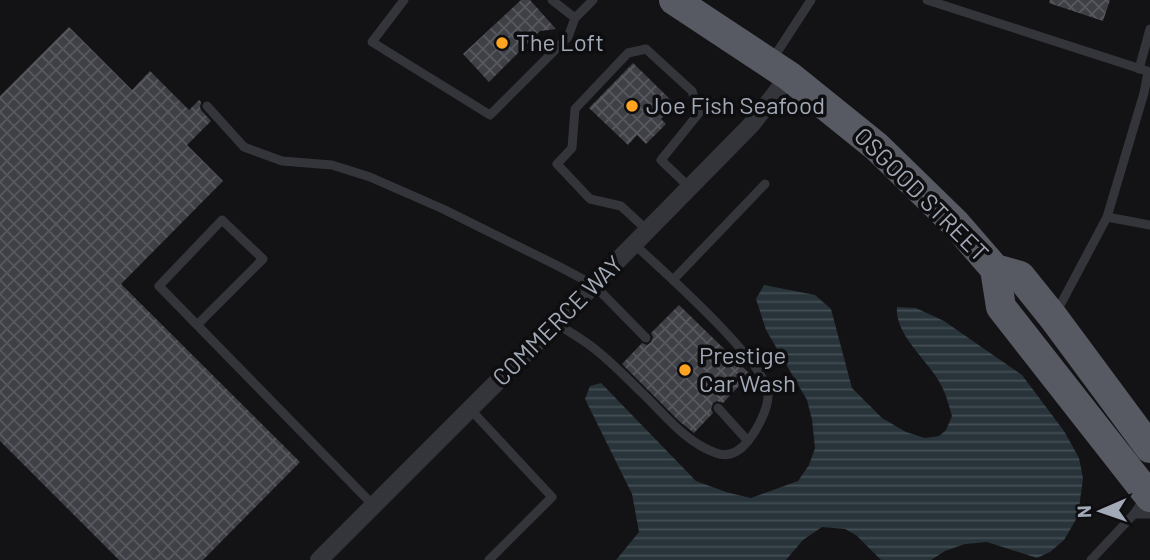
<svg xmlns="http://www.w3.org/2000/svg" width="1150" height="560" font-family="Barlow,sans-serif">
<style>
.water{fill:url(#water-rules)}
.building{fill:url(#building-cross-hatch)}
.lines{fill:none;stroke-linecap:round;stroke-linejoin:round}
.service{stroke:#33353a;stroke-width:9}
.minor{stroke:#33353a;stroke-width:18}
.trunk{stroke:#575a62;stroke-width:30}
.poi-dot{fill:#ffa420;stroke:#0e0e10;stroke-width:2.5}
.labels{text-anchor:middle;stroke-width:7;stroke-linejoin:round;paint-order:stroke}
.poi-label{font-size:24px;fill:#a3aab7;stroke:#0e0e10;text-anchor:start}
.street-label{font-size:24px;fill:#a3aab7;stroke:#0e0e10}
</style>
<defs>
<pattern id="water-rules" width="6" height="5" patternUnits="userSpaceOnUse" patternTransform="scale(1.75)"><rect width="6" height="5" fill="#28333a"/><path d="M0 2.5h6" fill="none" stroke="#444e54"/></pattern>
<pattern id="building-cross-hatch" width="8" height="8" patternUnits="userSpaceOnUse" patternTransform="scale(1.75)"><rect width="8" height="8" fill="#3f4045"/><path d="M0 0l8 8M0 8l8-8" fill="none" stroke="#58595e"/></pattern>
</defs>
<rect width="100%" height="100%" fill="#131315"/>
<path class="water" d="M 764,285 L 815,295 L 831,309 L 852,388 L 882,418 L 906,432 L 925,438 L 939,436 L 946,430 L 952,416 C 949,407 947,397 943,389 C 932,363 894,336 897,307 L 916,308 L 944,321 L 1022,375 L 1064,431 L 1079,458 L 1083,478 L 1078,516 L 1064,540 L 1050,552 L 1037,558 L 987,542 L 965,544 L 945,551 L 931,560 L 881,560 L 856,535 L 845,529 L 822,527 L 803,540 L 786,560 L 616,560 L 639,532 L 632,494 L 585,399 L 590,386 L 601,383 L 696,481 L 726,492 L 751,498 L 798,481 L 809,465 L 815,448 L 812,420 L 807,400 L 766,330 L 756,299 Z"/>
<g class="building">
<polygon points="521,0 530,0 556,29 540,31 489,82 463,54"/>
<polygon points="1050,0 1110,0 1103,21 1049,3"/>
<polygon points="69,27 132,90 150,71 189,110 199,100 201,102 200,107 201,110 211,121 187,145 223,181 121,284 300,462 203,560 119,560 0,441 0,96"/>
<polygon points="633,63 675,104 661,119 666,124 646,144 637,135 628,145 589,108"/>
<polygon points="679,305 750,374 723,403 717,401 713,403 711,409 713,413 694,433 679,421 622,364 642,343 647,345 651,342 653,337 651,333"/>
</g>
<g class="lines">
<g class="service">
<polyline points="404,0 372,42 490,115 568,37 575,18 593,0"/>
<polyline points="552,0 575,18"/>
<polyline points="927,0 1150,72"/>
<polyline points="772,60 811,0"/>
<polyline points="1139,69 1150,29"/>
<polyline points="207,106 244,147 282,161 332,165 370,177 443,209 558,266 594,285 646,338"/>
<polyline points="1107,217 1150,225"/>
<polyline points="648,231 621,206 590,199 557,164 572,148 575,109 628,53 646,49 692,91 699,113 661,160 690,188"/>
<polyline points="673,280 765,184"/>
<polyline points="1056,313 1107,217 1144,93 1148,72"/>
<path d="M 556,323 C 569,332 584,340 596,350 C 611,362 625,376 639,390 C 663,412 684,442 716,453 C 729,458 740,451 748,441 C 757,430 769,408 768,393 C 766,362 661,269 634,244"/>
<polyline points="197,325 263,259 222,220 159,286 374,506"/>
<polyline points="718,408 748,441"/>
<polyline points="470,409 552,497 489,560"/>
<polyline points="1134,514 1150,514"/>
<polyline points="1091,560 1134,514 1145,498"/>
</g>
<polyline class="minor" points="319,560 574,305 751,125 789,76"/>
<g class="trunk">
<polyline points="674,0 789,76 877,147 956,224 995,269 1020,276 1053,317 1150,448"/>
<polyline points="995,269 1001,307 1150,497"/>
</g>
</g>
<g class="poi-dot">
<circle cx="502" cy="43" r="7"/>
<circle cx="632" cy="106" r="7"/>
<circle cx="685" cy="370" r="7"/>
</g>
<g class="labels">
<g class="poi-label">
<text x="516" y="51">The Loft</text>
<text x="646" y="114">Joe Fish Seafood</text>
<text x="699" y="364">Prestige<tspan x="699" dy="28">Car Wash</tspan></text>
</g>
<g class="street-label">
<text transform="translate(921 195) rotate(45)" y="8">OSGOOD STREET</text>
<text transform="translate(558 321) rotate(-45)" y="8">COMMERCE WAY</text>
</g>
</g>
<g transform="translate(1101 511) rotate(268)" stroke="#0e0e10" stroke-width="5" paint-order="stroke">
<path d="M0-5L12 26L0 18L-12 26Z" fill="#a3aab7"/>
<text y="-10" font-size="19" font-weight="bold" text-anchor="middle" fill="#a3aab7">N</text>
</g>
</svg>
